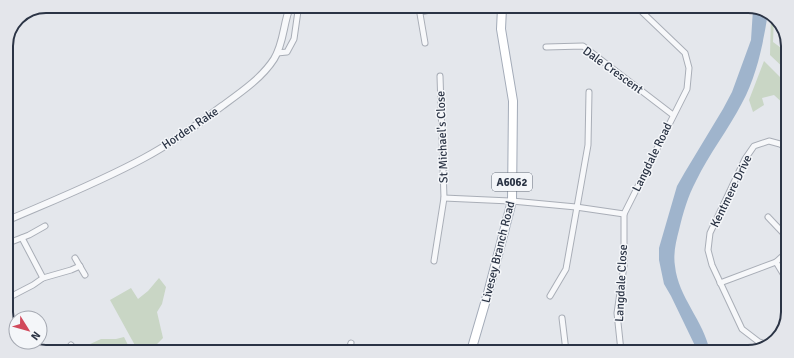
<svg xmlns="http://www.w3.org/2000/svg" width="794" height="358" font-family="Signika,sans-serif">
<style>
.green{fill:#c9d6c5}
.water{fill:#9fb4cc}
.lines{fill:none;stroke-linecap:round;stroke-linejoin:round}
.minor-casing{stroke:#a9aeb7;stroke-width:7}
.tertiary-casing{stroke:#a9aeb7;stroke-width:8}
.primary-casing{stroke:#a3abb8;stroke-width:10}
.minor{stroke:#f7f8fa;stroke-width:5}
.tertiary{stroke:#f7f8fa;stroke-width:6}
.primary{stroke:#fff;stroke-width:8}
.labels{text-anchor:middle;stroke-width:3;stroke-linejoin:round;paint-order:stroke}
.shield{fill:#f4f6f9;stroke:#676e7b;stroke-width:1}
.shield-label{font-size:11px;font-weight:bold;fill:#2b3445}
.street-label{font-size:12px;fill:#2b3445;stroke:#f4f6f9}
.rim{fill:none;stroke:#2b3445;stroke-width:2}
</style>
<rect width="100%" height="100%" fill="#e4e7ec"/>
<g class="green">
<polygon points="771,15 774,17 773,42 788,53 788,72 770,55"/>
<polygon points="764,61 787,84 787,107 774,95 762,98 764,105 753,112 749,100"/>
<polygon points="159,278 166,287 162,304 157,312 163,338 152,349 137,349 110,300 131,288 138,299 148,291"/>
<polygon points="124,337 130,349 85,349 88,348 88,345 101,339 116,339"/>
</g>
<path class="water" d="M 753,9 L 763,9 L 768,13 C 763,44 757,75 742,103 C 728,130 709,154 696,181 C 688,196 683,213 679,230 C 676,241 673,254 675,266 C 678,297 704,321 710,352 L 698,352 L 671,296 L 664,284 L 659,260 L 659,248 L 677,186 L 685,172 L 723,109 L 732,92 L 751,40 Z"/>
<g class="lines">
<defs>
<g id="minor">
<polyline points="358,7 360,9"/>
<polyline points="419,8 425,43"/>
<polyline points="420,12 440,8"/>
<polyline points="546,47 583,46 673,115"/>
<polyline points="277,53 287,52 294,39 298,11 300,7"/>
<polyline points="444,198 512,201 576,207 624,214 687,89 689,68 685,53 639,9"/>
<polyline points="768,217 786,236"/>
<polyline points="22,238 43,278"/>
<polyline points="11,242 29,235 45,226"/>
<polyline points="75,258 85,275"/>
<polyline points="434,261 444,198 440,76"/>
<polyline points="776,262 785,277"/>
<polyline points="720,283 776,262 786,253"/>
<polyline points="550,296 566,269 588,145 589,92"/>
<polyline points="6,299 33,285 43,278 71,270 80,266"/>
<polyline points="562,318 566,351"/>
<polyline points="770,345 759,342 742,329 712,265 708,250 710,233 745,159 754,146 769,141 780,144 787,149"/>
<polyline points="68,349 71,345"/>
<polyline points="349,350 351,343"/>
<polyline points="621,351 617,313 624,266 624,214"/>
</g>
<path id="tertiary" d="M 6,221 C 52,201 100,182 144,158 C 172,143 197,125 222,106 C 240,93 262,78 274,59 C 284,43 283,24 290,7"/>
<polyline id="primary" points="471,351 488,293 512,201 513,101 501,29 502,8"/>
</defs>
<use href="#minor" class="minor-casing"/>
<use href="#tertiary" class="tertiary-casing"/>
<use href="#primary" class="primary-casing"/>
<use href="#minor" class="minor"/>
<use href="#tertiary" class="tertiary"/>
<use href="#primary" class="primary"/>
</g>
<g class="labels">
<rect class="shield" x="492" y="173" width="40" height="18" rx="3"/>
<g class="shield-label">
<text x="512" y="186">A6062</text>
</g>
<g class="street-label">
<text transform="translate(613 70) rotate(36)" y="4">Dale Crescent</text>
<text transform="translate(190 128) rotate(-34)" y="4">Horden Rake</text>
<text transform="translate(442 137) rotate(-92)" y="4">St Michael's Close</text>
<text transform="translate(652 157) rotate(-64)" y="4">Langdale Road</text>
<text transform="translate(731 191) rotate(-64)" y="4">Kentmere Drive</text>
<text transform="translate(498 252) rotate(-76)" y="4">Livesey Branch Road</text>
<text transform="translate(621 283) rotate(-87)" y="4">Langdale Close</text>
</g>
</g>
<path d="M0 0H794V358H0ZM46 13H748A33 33 0 0 1 781 46V312A33 33 0 0 1 748 345H46A33 33 0 0 1 13 312V46A33 33 0 0 1 46 13Z" fill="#e4e6eb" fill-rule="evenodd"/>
<path class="rim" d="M46 13H748A33 33 0 0 1 781 46V312A33 33 0 0 1 748 345H46A33 33 0 0 1 13 312V46A33 33 0 0 1 46 13Z"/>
<g transform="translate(28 330) rotate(127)"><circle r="19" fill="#f4f6f9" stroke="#a4a8b1"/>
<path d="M0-3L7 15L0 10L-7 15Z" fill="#d1495b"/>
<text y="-6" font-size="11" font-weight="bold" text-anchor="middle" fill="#2b3445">N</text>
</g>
</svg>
